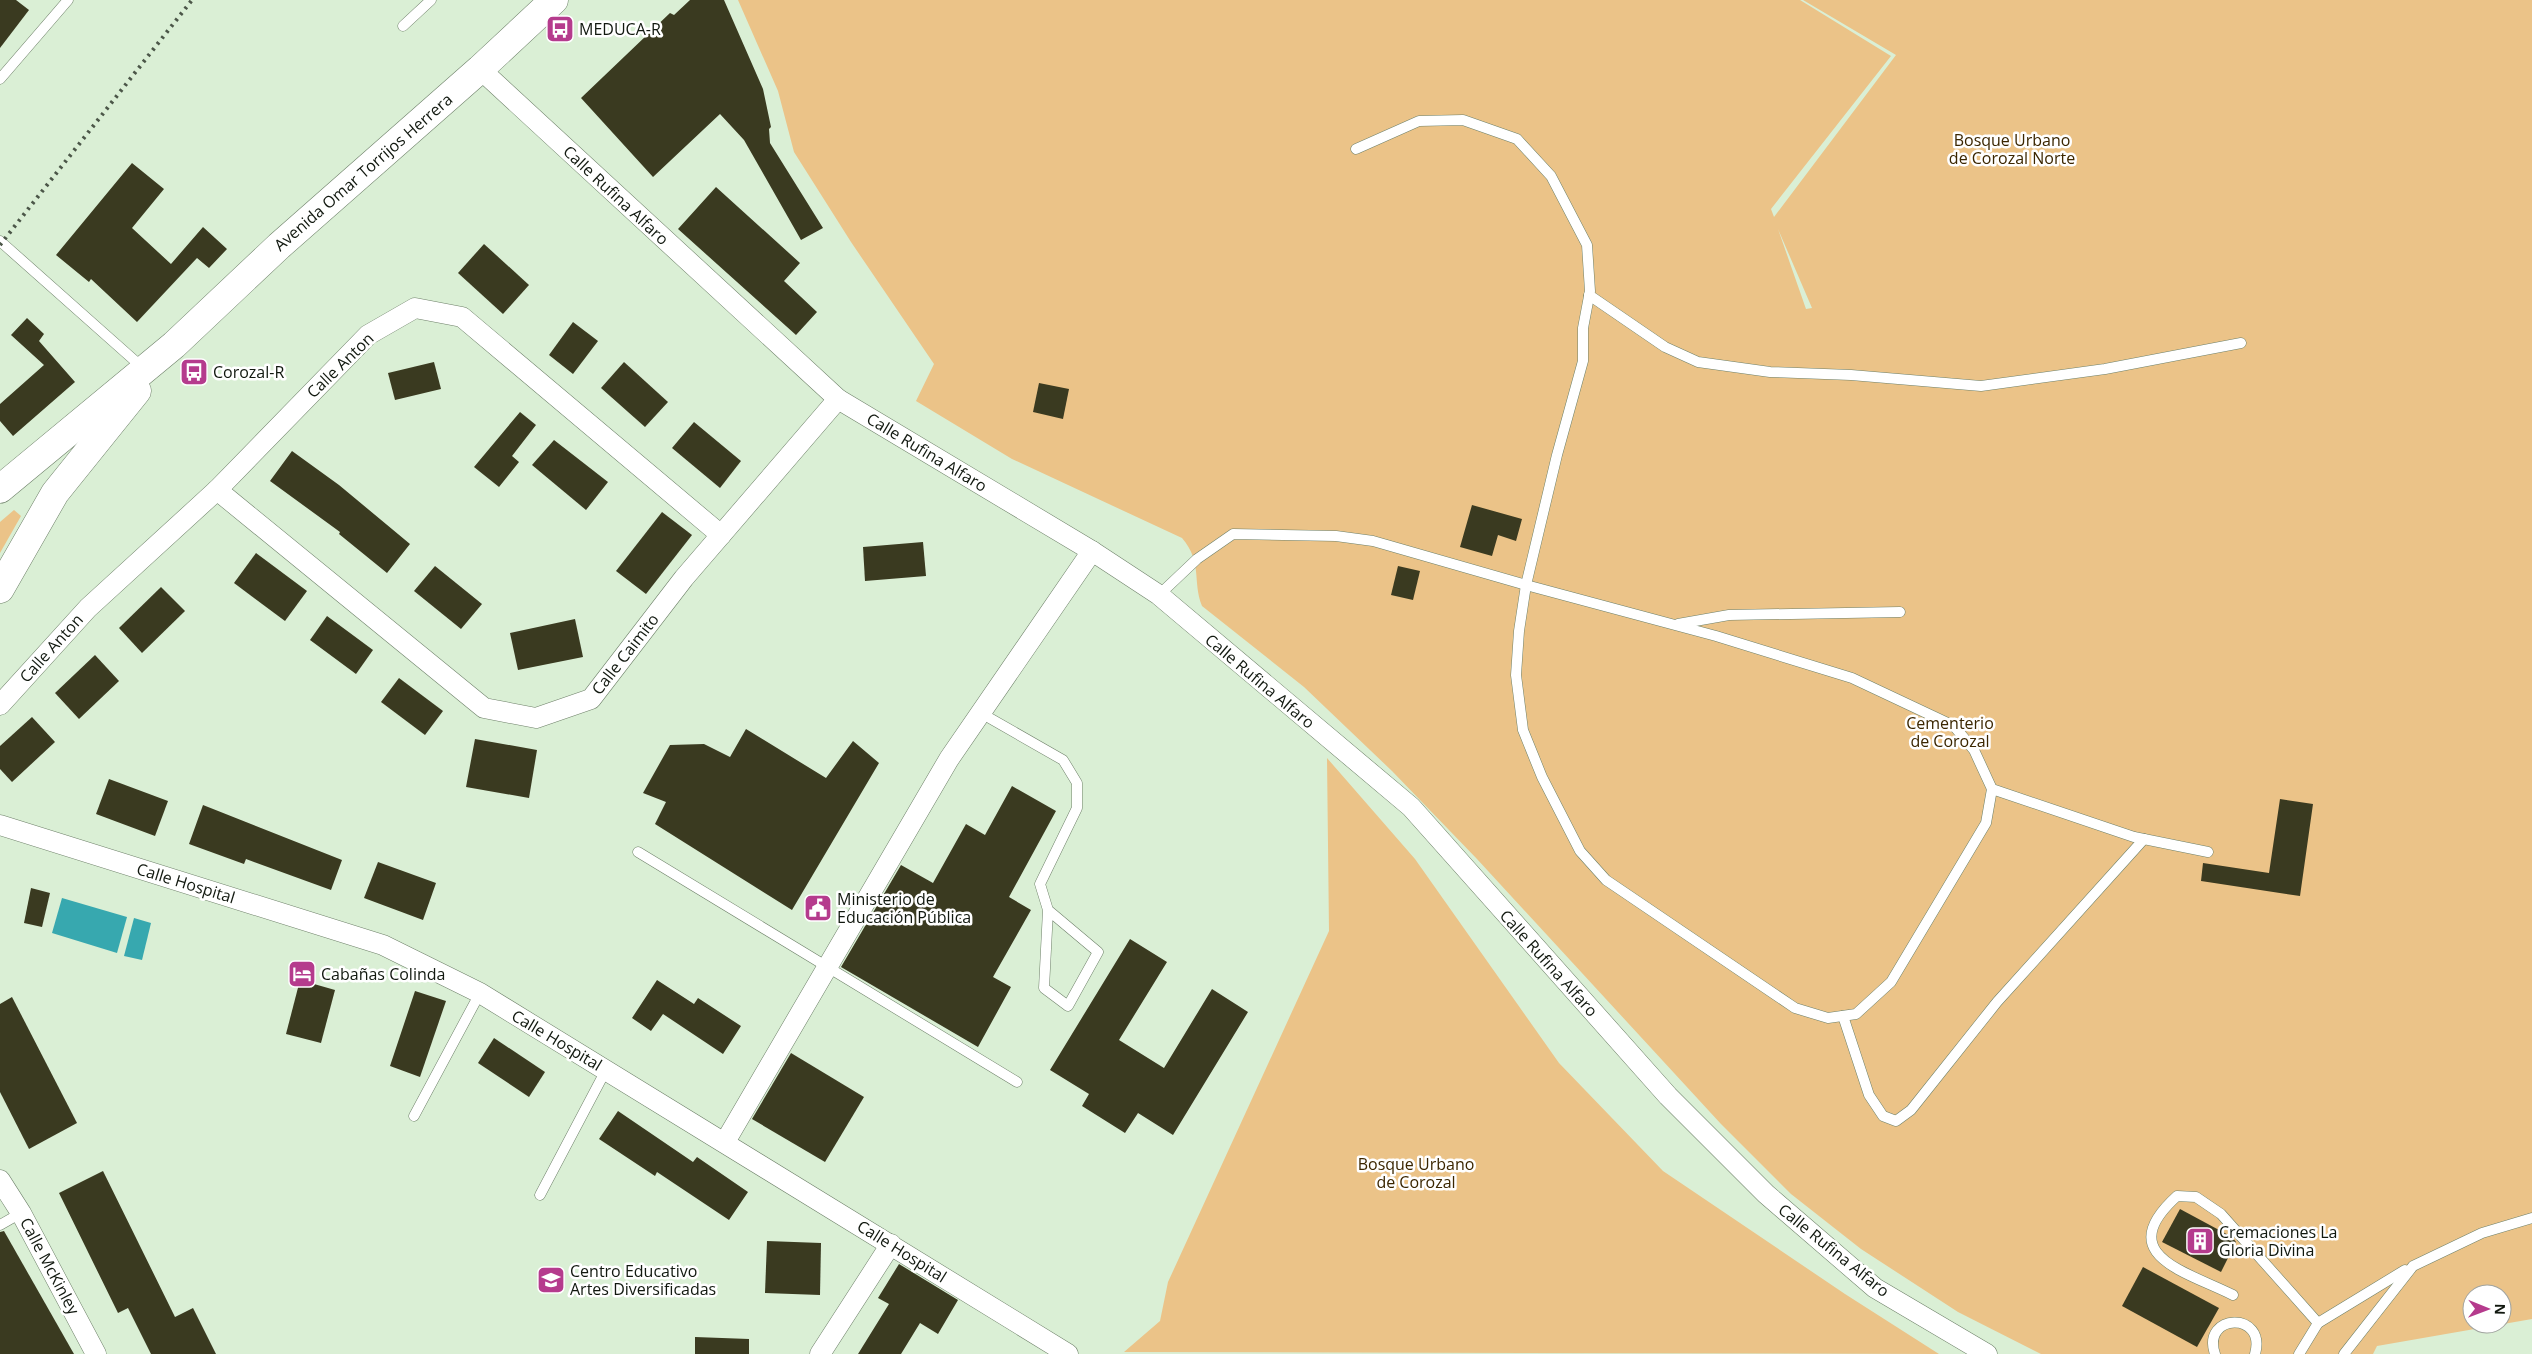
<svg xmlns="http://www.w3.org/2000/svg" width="2532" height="1354" font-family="'Open Sans',sans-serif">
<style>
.green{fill:#ebc388;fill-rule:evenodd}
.water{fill:#37a8af}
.building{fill:#3a3a20}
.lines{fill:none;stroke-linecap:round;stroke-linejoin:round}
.service-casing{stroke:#6e8069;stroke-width:11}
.minor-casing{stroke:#6e8069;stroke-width:21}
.primary-casing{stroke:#6e8069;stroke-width:29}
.service{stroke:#fff;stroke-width:10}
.minor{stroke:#fff;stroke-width:20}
.primary{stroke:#fff;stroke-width:28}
.rail{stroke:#4b5648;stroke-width:4;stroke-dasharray:2.5 5;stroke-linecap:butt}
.labels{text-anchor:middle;stroke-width:5;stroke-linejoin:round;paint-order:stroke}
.poi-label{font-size:16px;fill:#11180f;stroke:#fff;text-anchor:start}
.park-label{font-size:16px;fill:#3b2600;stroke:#fff}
.street-label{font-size:16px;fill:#11180f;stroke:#fff}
</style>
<rect width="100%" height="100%" fill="#daefd5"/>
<g class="green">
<path d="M 738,0 L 1800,0 L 1891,56 L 1771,209 L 1774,217 L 1896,55 L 1803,0 L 2532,0 L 2532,1319 L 2377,1346 L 2373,1354 L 2041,1354 L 1958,1312 L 1861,1249 L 1791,1194 L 1721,1124 L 1477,859 L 1392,771 L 1304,687 L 1202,606 C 1192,580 1203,563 1182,538 L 1012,459 L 916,401 L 934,364 L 851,242 L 794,152 L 778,91 ZM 1778,229 L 1812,308 L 1806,309 ZM 2472,1294 L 2502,1294 L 2502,1324 L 2472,1324 Z"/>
<polygon points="14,510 21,516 0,553 0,522"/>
<polygon points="1327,758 1415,859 1559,1063 1663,1171 1845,1294 1939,1354 1124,1352 1160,1321 1168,1282 1329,931"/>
</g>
<g class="water">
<polygon points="62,898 127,917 117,953 52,933"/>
<polygon points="134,918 151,923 142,960 124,956"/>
</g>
<g class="building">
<polygon points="0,0 16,0 29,10 0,48"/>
<polygon points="690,0 724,0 763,89 771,127 769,129 770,143 823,228 801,240 744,140 720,114 653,177 581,98 670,13 674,15"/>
<polygon points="132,163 164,189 132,228 171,264 203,227 227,249 209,268 197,258 137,322 91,279 89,282 56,255"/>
<polygon points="716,187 800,263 784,281 817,312 796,335 678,229"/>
<polygon points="484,244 529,285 503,314 458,273"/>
<polygon points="27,318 44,334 39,341 75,382 13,436 0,421 0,404 44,365 11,335"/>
<polygon points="573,322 598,341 573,374 549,355"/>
<polygon points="434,362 441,389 395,400 388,373"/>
<polygon points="624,362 668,402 645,427 601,388"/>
<polygon points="1039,383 1069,389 1063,419 1033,412"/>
<polygon points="520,412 536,425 512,456 519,462 499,487 474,467"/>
<polygon points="694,422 741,461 720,488 672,448"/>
<polygon points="554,440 608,482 586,510 532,465"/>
<polygon points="292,451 339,485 410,544 387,573 339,534 340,532 270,481"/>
<polygon points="1472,505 1522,519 1516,541 1498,535 1492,556 1460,547"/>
<polygon points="662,512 692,535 646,594 616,571"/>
<polygon points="923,542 926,576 865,581 863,547"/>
<polygon points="256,553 307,591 285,621 234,583"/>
<polygon points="435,566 482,604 461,629 414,591"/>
<polygon points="1398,566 1420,571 1413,600 1391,595"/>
<polygon points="161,587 185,611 142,653 119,628"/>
<polygon points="327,616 373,650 356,674 310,640"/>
<polygon points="575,619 583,657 518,670 510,633"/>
<polygon points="95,655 119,681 79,719 55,693"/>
<polygon points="399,678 443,711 425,735 381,702"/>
<polygon points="32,717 55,742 12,782 0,769 0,746"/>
<polygon points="746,729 826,778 853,741 879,763 792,910 655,824 666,802 643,793 670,745 704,744 730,757"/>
<polygon points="475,739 537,750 529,798 466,787"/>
<polygon points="109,779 168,801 155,836 96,814"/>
<polygon points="1012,786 1056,811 1009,897 1031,910 993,977 1011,987 978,1047 841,967 901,865 933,883 966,824 985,835"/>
<polygon points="2280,799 2313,804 2300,896 2201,881 2203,863 2269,873"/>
<polygon points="203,805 342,860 331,890 246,859 244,864 189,844"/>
<polygon points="378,862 436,883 423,920 364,898"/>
<polygon points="31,888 50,893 42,927 24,923"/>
<polygon points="1130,939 1167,962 1119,1040 1164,1068 1212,989 1248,1012 1173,1135 1138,1113 1125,1133 1082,1106 1089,1094 1050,1070"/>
<polygon points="300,980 335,990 321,1043 286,1034"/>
<polygon points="657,980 694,1004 698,998 741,1026 723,1054 663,1014 651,1031 632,1018"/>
<polygon points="415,991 446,1001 420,1077 390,1066"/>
<polygon points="12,997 77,1123 29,1149 0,1092 0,1004"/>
<polygon points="494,1038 545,1072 529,1097 478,1063"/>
<polygon points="791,1053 864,1097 825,1162 752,1119"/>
<polygon points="618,1111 693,1162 697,1157 748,1192 729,1220 657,1172 655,1176 599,1139"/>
<polygon points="103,1171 175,1317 193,1308 216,1354 151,1354 128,1308 118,1313 59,1193"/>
<polygon points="2180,1209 2232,1237 2236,1242 2221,1272 2162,1242"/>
<polygon points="4,1231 74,1354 0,1354 0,1232"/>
<polygon points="767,1241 821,1243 820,1295 765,1293"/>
<polygon points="899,1264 958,1300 938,1334 920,1323 901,1354 858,1354 889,1304 878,1298"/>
<polygon points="2143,1267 2219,1308 2197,1347 2122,1306"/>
<polygon points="695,1337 749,1339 749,1354 695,1354"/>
</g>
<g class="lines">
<defs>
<g id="service">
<polyline points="403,26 431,0"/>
<polyline points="0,79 68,0"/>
<polyline points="1356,149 1419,121 1463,120 1517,139 1551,176 1587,245 1590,291 1583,328 1583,361 1557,455 1526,585 1519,631 1516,675 1523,730 1542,777 1580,851 1606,880 1795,1008 1828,1018 1856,1014 1891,982 1986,823 1992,789"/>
<polyline points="0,241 143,368"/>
<polyline points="1589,295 1665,347 1698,362 1770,372 1851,375 1981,386 2105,369 2241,343"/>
<polyline points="1159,595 1197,559 1233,534 1336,536 1373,541 1526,585 1716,636 1852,678 1954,726 1974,750 1992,789 2134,837 2208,852"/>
<polyline points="1678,624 1729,615 1900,612"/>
<polyline points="979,712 1063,760 1077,783 1077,808 1040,884 1048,910 1044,988 1068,1006 1098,952 1048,910"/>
<polyline points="638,852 1017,1082"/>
<polyline points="1843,1016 1869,1095 1883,1116 1896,1121 1911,1110 1997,1002 2144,839"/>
<polyline points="414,1116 480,993"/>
<polyline points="540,1195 606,1070"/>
<polyline points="0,1225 21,1213"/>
<path d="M 2233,1295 C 2185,1271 2112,1255 2177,1196 L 2196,1197 L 2221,1214 L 2318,1323"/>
<path d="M 2215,1354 C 2201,1313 2267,1311 2255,1354"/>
<polyline points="2299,1354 2318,1323 2405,1270"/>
<polyline points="2344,1354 2413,1266 2482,1233 2532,1218"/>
</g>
<g id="minor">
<polyline points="480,69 838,399 1092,551 1159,595 1411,807 1668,1096 1766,1194 1875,1288 1987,1354"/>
<polyline points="217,490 484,708 536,718 591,699 684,578 838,399"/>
<polyline points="0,705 88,608 217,490 368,335 415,308 462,317 721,535"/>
<polyline points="0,825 383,945 480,993 1068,1354"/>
<polyline points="725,1142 949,759 1092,551"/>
<polyline points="0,1180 21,1213 96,1354"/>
<polyline points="820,1354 891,1244"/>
</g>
<g id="primary">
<polyline points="0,489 174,345 279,246 480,69 554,0"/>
<polyline points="0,589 55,493 137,391"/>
</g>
</defs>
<use href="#service" class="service-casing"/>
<use href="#minor" class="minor-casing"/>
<use href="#primary" class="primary-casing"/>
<use href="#service" class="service"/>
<use href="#minor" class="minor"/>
<use href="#primary" class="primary"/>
<polyline class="rail" points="0,245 192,0"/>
</g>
<defs>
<symbol id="bus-square" viewBox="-11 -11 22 22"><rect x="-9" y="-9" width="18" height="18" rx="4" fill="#b53b8d" stroke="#fff"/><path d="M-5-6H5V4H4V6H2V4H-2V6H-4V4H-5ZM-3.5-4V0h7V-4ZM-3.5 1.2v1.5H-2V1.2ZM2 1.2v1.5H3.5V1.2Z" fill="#fff"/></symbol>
<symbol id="civic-square" viewBox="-11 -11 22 22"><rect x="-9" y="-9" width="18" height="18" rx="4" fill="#b53b8d" stroke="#fff"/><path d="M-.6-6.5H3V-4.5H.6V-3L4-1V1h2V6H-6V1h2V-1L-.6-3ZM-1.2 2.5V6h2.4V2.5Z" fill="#fff"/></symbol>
<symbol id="hotel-square" viewBox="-11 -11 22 22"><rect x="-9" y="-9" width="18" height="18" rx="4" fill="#b53b8d" stroke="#fff"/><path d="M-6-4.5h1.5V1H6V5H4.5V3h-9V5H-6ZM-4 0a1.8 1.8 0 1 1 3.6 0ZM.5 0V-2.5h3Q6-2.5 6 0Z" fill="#fff"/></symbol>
<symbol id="building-square" viewBox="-11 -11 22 22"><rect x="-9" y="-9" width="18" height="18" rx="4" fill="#b53b8d" stroke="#fff"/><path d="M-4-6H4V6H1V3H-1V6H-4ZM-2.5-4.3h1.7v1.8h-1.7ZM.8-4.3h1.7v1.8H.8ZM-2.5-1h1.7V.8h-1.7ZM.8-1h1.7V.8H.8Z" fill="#fff"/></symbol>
<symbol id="school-square" viewBox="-11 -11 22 22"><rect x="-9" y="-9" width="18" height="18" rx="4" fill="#b53b8d" stroke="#fff"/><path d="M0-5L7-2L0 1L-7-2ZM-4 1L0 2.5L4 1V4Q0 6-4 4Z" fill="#fff"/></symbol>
</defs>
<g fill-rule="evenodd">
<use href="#bus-square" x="544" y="13" width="32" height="32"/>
<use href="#bus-square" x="178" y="356" width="32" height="32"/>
<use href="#civic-square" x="802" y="892" width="32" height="32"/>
<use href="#hotel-square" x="286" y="958" width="32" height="32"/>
<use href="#building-square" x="2184" y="1225" width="32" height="32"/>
<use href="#school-square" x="535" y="1264" width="32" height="32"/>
</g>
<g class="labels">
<g class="poi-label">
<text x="579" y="35">MEDUCA-R</text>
<text x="213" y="378">Corozal-R</text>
<text x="837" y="905">Ministerio de<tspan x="837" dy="18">Educación Pública</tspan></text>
<text x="321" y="980">Cabañas Colinda</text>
<text x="2219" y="1238">Cremaciones La<tspan x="2219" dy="18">Gloria Divina</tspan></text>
<text x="570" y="1277">Centro Educativo<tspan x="570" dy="18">Artes Diversificadas</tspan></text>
</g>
<g class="park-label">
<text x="2012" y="146">Bosque Urbano<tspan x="2012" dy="18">de Corozal Norte</tspan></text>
<text x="1950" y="729">Cementerio<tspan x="1950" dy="18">de Corozal</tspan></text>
<text x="1416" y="1170">Bosque Urbano<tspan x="1416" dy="18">de Corozal</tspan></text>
</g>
<g class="street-label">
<text transform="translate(363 172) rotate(-41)" y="6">Avenida Omar Torrijos Herrera</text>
<text transform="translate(616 195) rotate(43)" y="6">Calle Rufina Alfaro</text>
<text transform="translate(340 365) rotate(-44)" y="6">Calle Anton</text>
<text transform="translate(927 452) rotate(31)" y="6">Calle Rufina Alfaro</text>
<text transform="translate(51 648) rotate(-48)" y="6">Calle Anton</text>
<text transform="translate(625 654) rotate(-52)" y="6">Calle Caimito</text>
<text transform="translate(1260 681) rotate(40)" y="6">Calle Rufina Alfaro</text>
<text transform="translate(186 883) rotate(17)" y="6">Calle Hospital</text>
<text transform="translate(1549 963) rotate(48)" y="6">Calle Rufina Alfaro</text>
<text transform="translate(557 1040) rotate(31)" y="6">Calle Hospital</text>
<text transform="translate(1834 1250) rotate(39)" y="6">Calle Rufina Alfaro</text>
<text transform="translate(902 1251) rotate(32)" y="6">Calle Hospital</text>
<text transform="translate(50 1266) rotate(62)" y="6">Calle McKinley</text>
</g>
</g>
<g transform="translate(2487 1309) rotate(91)"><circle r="24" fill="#ffffff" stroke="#a0a39f"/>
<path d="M0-4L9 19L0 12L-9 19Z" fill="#b53b8d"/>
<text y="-8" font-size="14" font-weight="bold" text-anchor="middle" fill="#11180f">N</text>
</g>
</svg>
